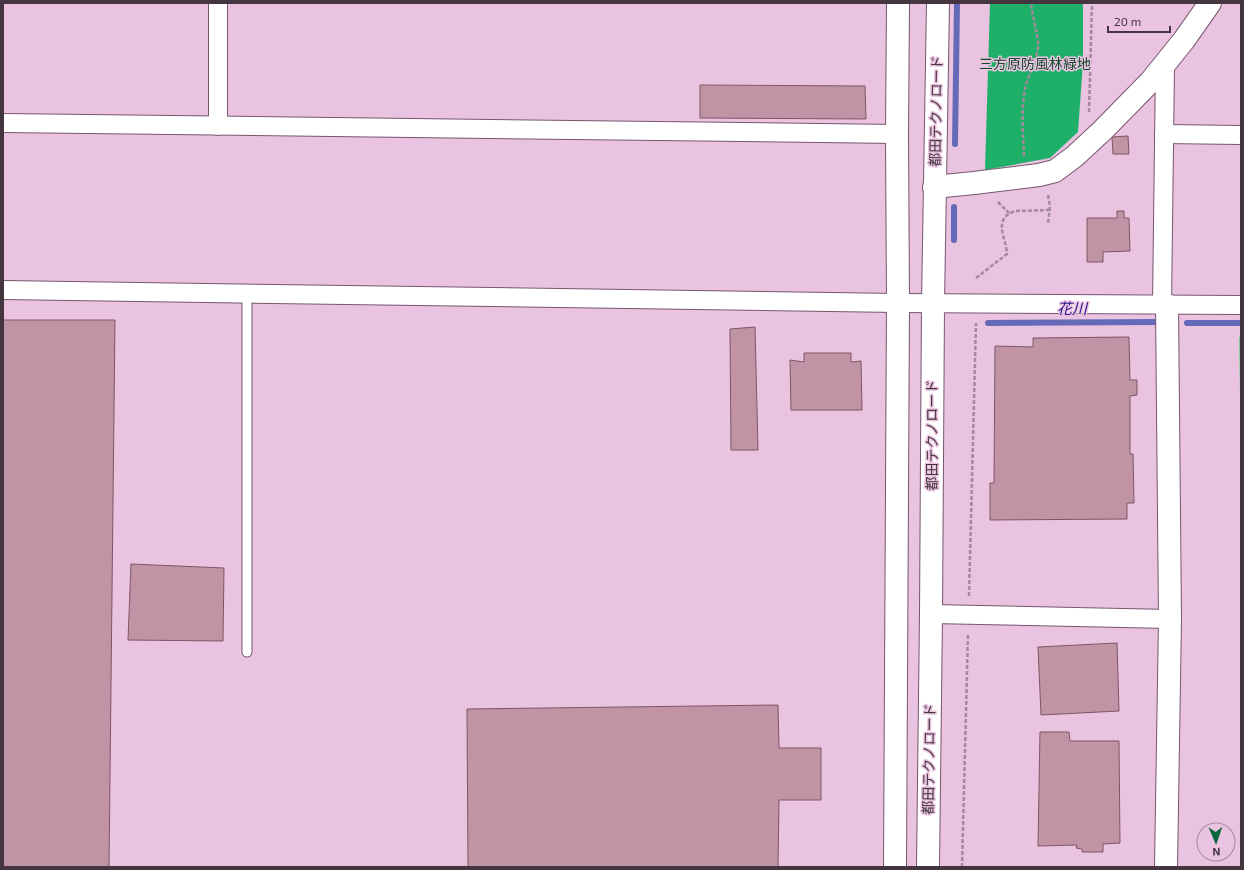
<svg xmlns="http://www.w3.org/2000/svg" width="1244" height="870" font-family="'Exo 2','Noto Sans JP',sans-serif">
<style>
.green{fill:#69cd91}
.forest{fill:#1eb069}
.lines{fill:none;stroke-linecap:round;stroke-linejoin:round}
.stream{stroke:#646ab7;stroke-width:6}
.building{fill:#c094a4;stroke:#7e5665}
.service-casing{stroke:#77566f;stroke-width:11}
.minor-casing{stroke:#77566f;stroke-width:20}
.tertiary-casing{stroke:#77566f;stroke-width:24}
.path{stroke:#a4889d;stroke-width:2.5;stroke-dasharray:4 2;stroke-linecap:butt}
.service{stroke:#fff;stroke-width:9}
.minor{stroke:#fff;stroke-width:18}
.tertiary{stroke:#fff;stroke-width:22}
.labels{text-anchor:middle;stroke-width:3;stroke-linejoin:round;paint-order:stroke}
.park-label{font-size:14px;fill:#13482b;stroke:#e9c3df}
.street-label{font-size:14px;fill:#443540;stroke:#e9c3df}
.water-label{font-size:15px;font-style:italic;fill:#261493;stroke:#e9c3df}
</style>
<rect width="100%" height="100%" fill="#e9c3df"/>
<polygon class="green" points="1239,337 1241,337 1241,396 1240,396"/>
<polygon class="forest" points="990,3 1083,3 1083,62 1078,132 1050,158 985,170"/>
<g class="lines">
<g class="stream">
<polyline points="955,144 957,3"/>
<polyline points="954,207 954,240"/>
<polyline points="988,323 1156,322"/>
<polyline points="1187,323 1241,323"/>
</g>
</g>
<g class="building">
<polygon points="700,85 865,86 866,119 700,118"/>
<polygon points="1128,136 1129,154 1113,154 1112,137"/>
<polygon points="1117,211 1124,211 1124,218 1129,218 1130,251 1103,252 1103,262 1087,262 1087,218 1117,218"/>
<polygon points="3,320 115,320 109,867 3,867"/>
<polygon points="755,327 758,450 731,450 730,329"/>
<polygon points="1129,337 1130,380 1137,380 1137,395 1130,396 1130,454 1133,454 1134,503 1127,503 1127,519 990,520 990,483 994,483 995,346 1033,347 1033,338"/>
<polygon points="804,353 851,353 851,362 861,361 862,410 791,410 790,360 804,362"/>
<polygon points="131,564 224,568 223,641 128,640"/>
<polygon points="1117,643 1119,711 1041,715 1038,647"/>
<polygon points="778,705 779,748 821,748 821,800 779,800 778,867 468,867 467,709"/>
<polygon points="1040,732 1069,732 1070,741 1119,741 1120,843 1103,844 1103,852 1082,852 1082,849 1076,848 1077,845 1038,846"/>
</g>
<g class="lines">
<defs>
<polyline id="service" points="247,293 247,652"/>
<g id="minor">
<polyline points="3,123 897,134"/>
<polyline points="218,126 218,3"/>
<polyline points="1164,134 1241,135"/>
<polyline points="3,290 898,303 1241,305"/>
<polyline points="1162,305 1165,65"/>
<polyline points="931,614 1170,619"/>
</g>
<g id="tertiary">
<polyline points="934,187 974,183 1039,175 1055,171 1075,156 1103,130 1151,81 1184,40 1210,3"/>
<polyline points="895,867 898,303 897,134 898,3"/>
<polyline points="928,867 931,614 933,303 938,3"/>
<polyline points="1166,867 1170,619 1167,305"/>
</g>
</defs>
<use href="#service" class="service-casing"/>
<use href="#minor" class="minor-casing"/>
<use href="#tertiary" class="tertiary-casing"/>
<g class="path">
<polyline points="1089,112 1092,3"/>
<path d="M 1024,156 C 1023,134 1021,111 1025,89 C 1028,74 1039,58 1038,42 C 1037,30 1032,16 1031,3"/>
<polyline points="1048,195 1050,206 1048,224"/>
<polyline points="998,202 1009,213"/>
<path d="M 976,278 L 1007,254 C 1006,237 992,219 1015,211 L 1050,210"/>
<polyline points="969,596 976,323"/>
<polyline points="962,867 968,633"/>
</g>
<use href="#service" class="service"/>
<use href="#minor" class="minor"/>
<use href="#tertiary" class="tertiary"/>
</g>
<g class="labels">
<g class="park-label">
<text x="1035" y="69">三方原防風林緑地</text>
</g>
<g class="street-label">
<text transform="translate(936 111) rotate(-89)" y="5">都田テクノロード</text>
<text transform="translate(932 435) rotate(-90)" y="5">都田テクノロード</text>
<text transform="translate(929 759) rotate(-89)" y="5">都田テクノロード</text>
</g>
<g class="water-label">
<text x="1072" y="314">花川</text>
</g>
</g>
<rect width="1244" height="870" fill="none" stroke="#443540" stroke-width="8"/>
<g transform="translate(1216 842) rotate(178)"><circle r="19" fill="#e9c3df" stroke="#a78a9f"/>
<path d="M0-3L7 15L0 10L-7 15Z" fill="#08673a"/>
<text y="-6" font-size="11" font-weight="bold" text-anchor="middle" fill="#443540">N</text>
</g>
<path d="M1108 26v6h62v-6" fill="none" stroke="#443540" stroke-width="2"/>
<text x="1114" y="26" font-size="12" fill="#443540" stroke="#e9c3df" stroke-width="3" paint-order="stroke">20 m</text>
</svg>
